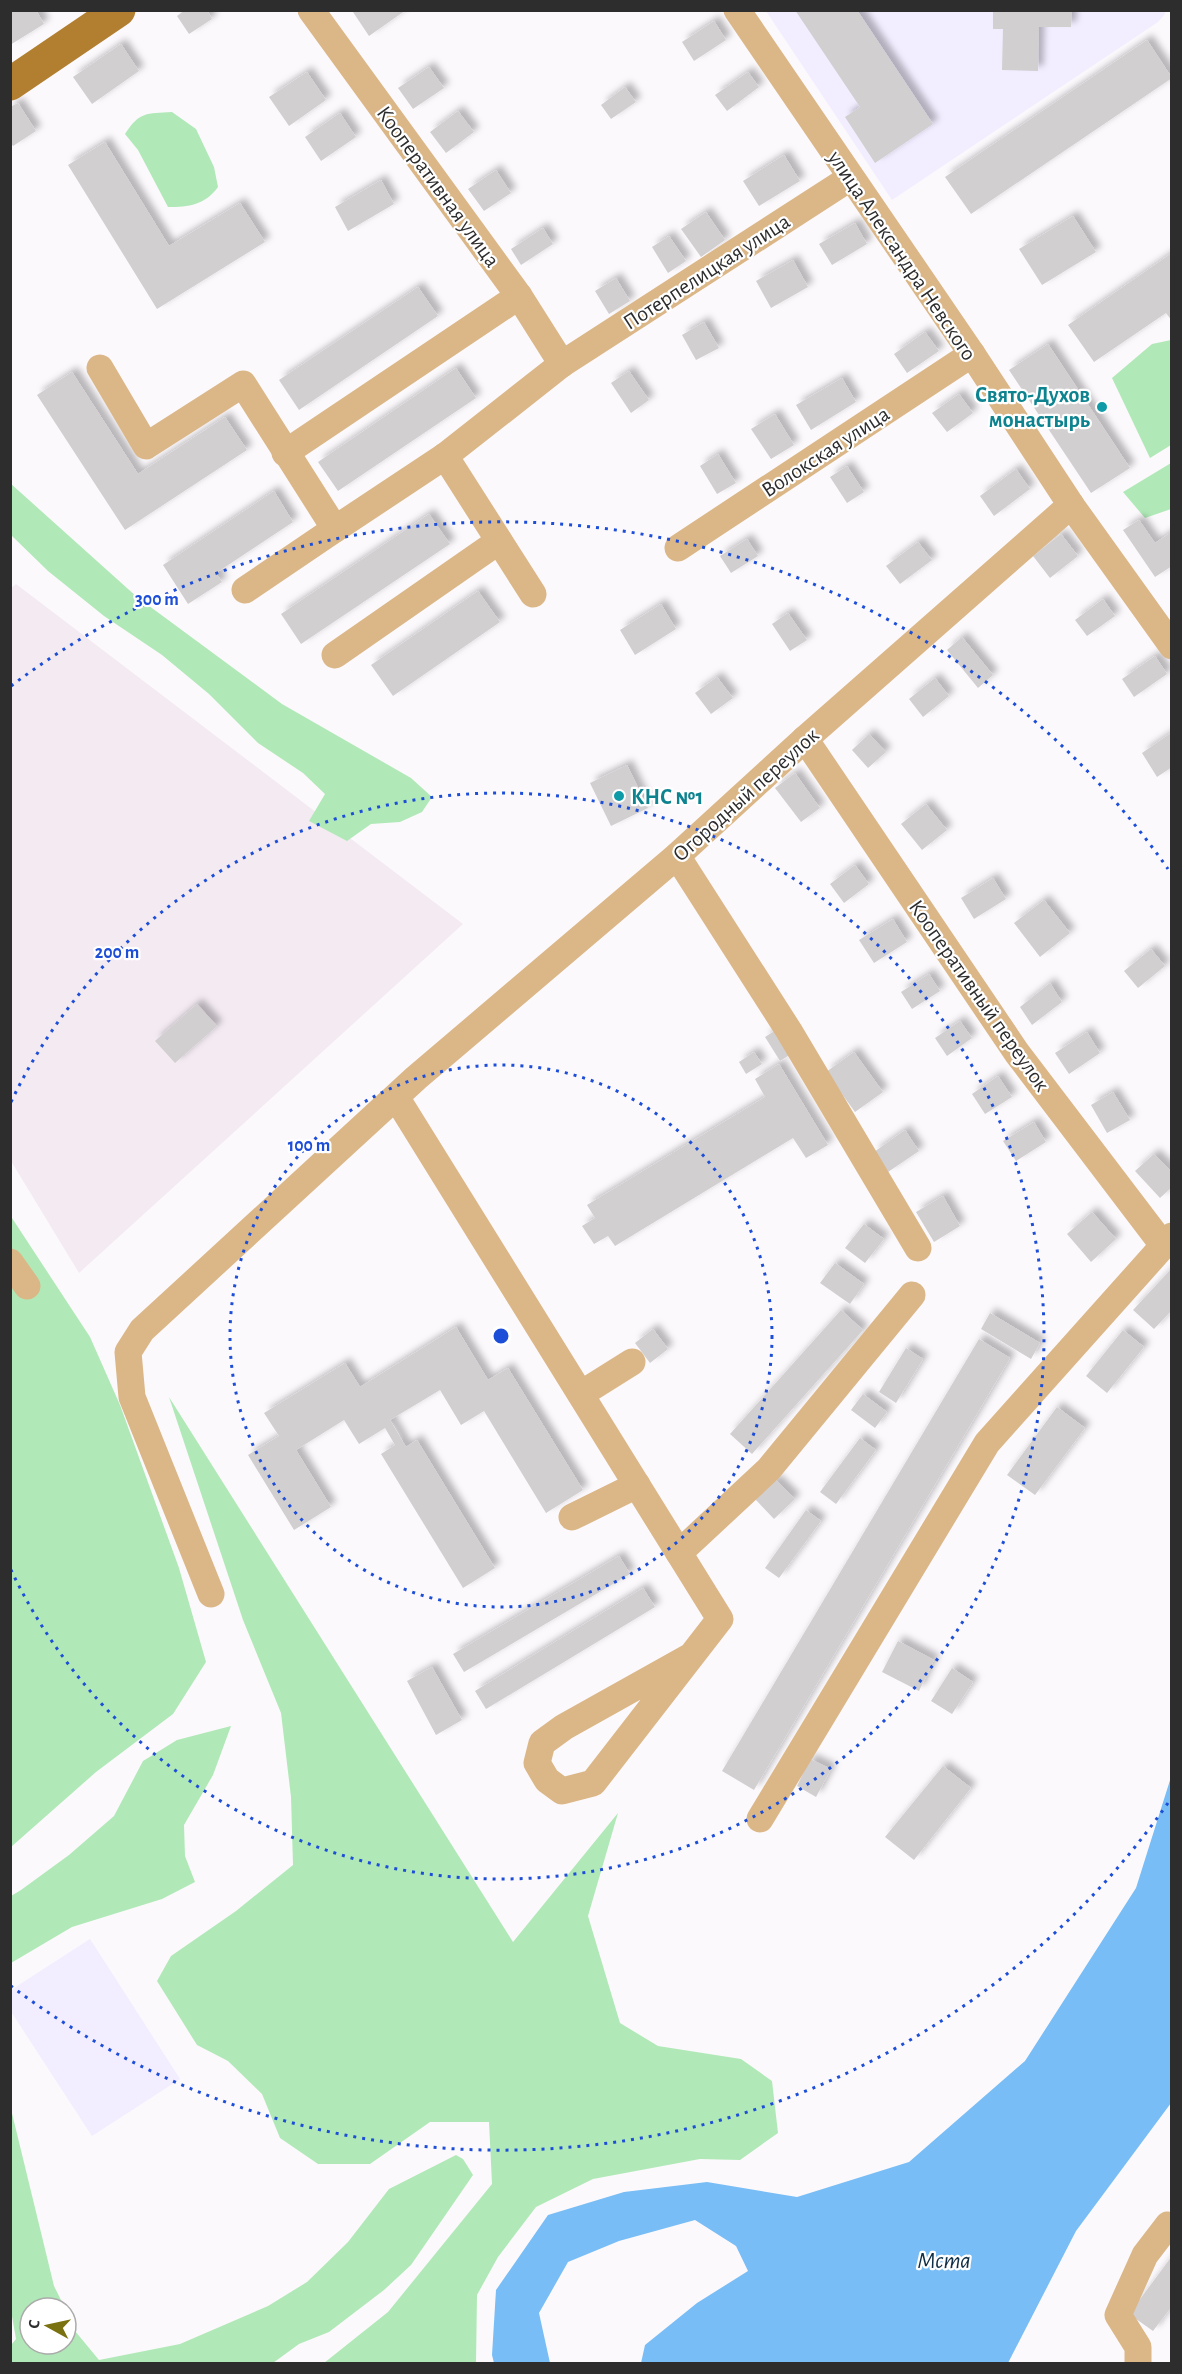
<svg xmlns="http://www.w3.org/2000/svg" width="1182" height="2374" font-family="'Alegreya Sans',sans-serif">
<style>
.industrial{fill:#f2edff}
.built{fill:#f3eaf2}
.green{fill:#b0e9b7}
.water{fill:#78bdf5}
.building{fill:#d2cfd1;filter:url(#shadow)}
.lines{fill:none;stroke-linecap:round;stroke-linejoin:round}
.minor{stroke:#dbb788;stroke-width:27}
.major{stroke:#b27f30;stroke-width:33}
.ring{fill:none;stroke:#1d4ed8;stroke-width:3;stroke-dasharray:3 6}
.culture-dot{fill:#0f9aa8;stroke:#fff;stroke-width:2}
.labels{text-anchor:middle;stroke-width:4.5;stroke-linejoin:round;paint-order:stroke}
.street-label{font-size:22px;fill:#2e2d2e;stroke:#fff}
.culture-label{font-size:22px;font-weight:bold;fill:#0d838f;stroke:#fff;text-anchor:end}
.water-label{font-size:24px;font-style:italic;fill:#102e45;stroke:#fff}
.centre{fill:#1d4ed8;stroke:#fff;stroke-width:3}
.ring-label{font-size:18px;text-anchor:middle;font-weight:bold;fill:#1d4ed8;stroke:#fff;stroke-width:4.5;stroke-linejoin:round;paint-order:stroke}
</style>
<defs>
<filter id="shadow"><feDropShadow dx="5.5" dy="-5.5" stdDeviation="3" flood-color="#0004"/></filter>
</defs>
<rect width="100%" height="100%" fill="#fcf9fc"/>
<g class="industrial">
<polygon points="1165,10 1165,14 1158,22 892,200 766,11"/>
<polygon points="90,1939 180,2079 92,2136 10,2010 11,1990"/>
</g>
<polygon class="built" points="16,584 463,924 79,1273 11,1161 10,589"/>
<g class="green">
<path d="M 172,112 L 196,129 L 214,167 L 218,187 C 205,205 189,207 168,207 L 138,150 L 125,134 C 140,111 146,114 172,112 Z"/>
<polygon points="1171,340 1171,445 1150,458 1112,378 1152,344"/>
<polygon points="1171,463 1171,509 1145,518 1123,492"/>
<polygon points="10,483 137,597 282,704 411,778 432,797 422,812 400,822 371,824 347,841 309,821 325,794 303,773 258,743 209,694 162,655 104,616 48,571 11,535"/>
<polygon points="10,1215 90,1337 120,1405 179,1568 206,1662 173,1714 96,1772 11,1847"/>
<polygon points="169,1397 513,1942 618,1813 588,1916 620,2023 658,2046 741,2059 772,2081 778,2133 740,2160 700,2159 593,2179 536,2207 498,2257 477,2295 476,2363 324,2363 388,2312 492,2184 489,2122 430,2122 370,2164 318,2164 280,2138 262,2094 228,2061 197,2045 157,1981 171,1956 236,1911 293,1865 291,1797 281,1713 243,1620"/>
<polygon points="231,1726 213,1775 184,1825 185,1856 195,1882 162,1899 72,1927 11,1963 11,1896 21,1890 69,1855 114,1816 143,1761 177,1740"/>
<polygon points="10,2105 54,2286 65,2308 30,2308 30,2344 66,2344 66,2311 75,2331 99,2360 180,2344 268,2306 307,2282 348,2242 389,2189 456,2155 463,2159 473,2175 411,2265 384,2290 329,2332 299,2344 273,2363 12,2363 11,2345 16,2339 10,2305"/>
</g>
<polygon class="water" points="1171,1777 1171,2103 1076,2231 1008,2363 641,2363 645,2345 697,2303 748,2271 736,2246 695,2220 619,2241 568,2262 539,2313 550,2363 494,2363 492,2355 496,2290 548,2215 624,2192 707,2182 797,2197 909,2162 1025,2061 1136,1888"/>
<g class="building">
<polygon points="10,10 36,10 44,24 10,45"/>
<polygon points="185,10 207,10 212,19 189,34 177,16"/>
<polygon points="355,10 406,10 369,36 353,12"/>
<polygon points="795,10 857,10 933,124 875,163 845,117 860,107"/>
<polygon points="993,10 1072,10 1071,27 1039,27 1038,71 1002,70 1003,29 993,29"/>
<polygon points="714,21 726,40 694,61 682,42"/>
<polygon points="1147,40 1172,78 971,214 945,177"/>
<polygon points="121,44 139,71 92,104 73,77"/>
<polygon points="429,67 444,88 413,109 398,88"/>
<polygon points="307,72 326,100 289,126 269,97"/>
<polygon points="748,72 759,87 727,111 715,95"/>
<polygon points="625,87 636,102 611,119 601,105"/>
<polygon points="18,103 36,131 13,146 10,142 10,107"/>
<polygon points="458,111 474,132 446,153 430,132"/>
<polygon points="340,113 356,137 321,161 305,137"/>
<polygon points="105,142 169,246 240,203 265,242 157,309 68,165"/>
<polygon points="784,155 800,181 759,206 743,181"/>
<polygon points="496,170 511,193 484,211 468,189"/>
<polygon points="381,180 394,204 348,231 335,207"/>
<polygon points="706,212 725,240 701,257 681,229"/>
<polygon points="1073,216 1096,252 1042,285 1019,249"/>
<polygon points="855,223 867,244 832,265 819,244"/>
<polygon points="543,228 553,244 521,265 511,249"/>
<polygon points="669,236 686,261 668,273 652,247"/>
<polygon points="1172,253 1172,321 1166,313 1094,362 1068,325"/>
<polygon points="793,260 808,287 771,308 756,281"/>
<polygon points="616,278 630,301 609,314 595,291"/>
<polygon points="418,287 438,316 299,410 279,380"/>
<polygon points="704,322 719,348 696,360 682,335"/>
<polygon points="925,332 939,351 907,373 894,354"/>
<polygon points="1048,344 1130,468 1091,493 1009,370"/>
<polygon points="456,368 476,398 338,491 318,462"/>
<polygon points="629,371 649,400 631,413 611,383"/>
<polygon points="72,372 138,474 225,417 247,450 125,530 37,395"/>
<polygon points="842,378 856,402 811,430 796,405"/>
<polygon points="959,394 973,413 947,432 932,413"/>
<polygon points="775,414 794,445 771,459 751,429"/>
<polygon points="718,454 736,483 717,494 700,466"/>
<polygon points="847,466 864,492 847,503 830,477"/>
<polygon points="1016,469 1030,489 994,516 980,496"/>
<polygon points="274,491 293,522 216,573 222,582 188,604 163,565"/>
<polygon points="429,514 450,544 301,644 281,614"/>
<polygon points="1139,520 1155,543 1172,532 1172,566 1155,577 1123,530"/>
<polygon points="1061,534 1078,556 1050,578 1033,556"/>
<polygon points="747,539 758,556 731,573 720,556"/>
<polygon points="918,542 932,560 900,584 886,566"/>
<polygon points="478,591 500,622 393,696 371,665"/>
<polygon points="1103,599 1115,616 1087,636 1075,620"/>
<polygon points="661,604 676,629 635,655 620,630"/>
<polygon points="788,613 807,640 790,651 772,624"/>
<polygon points="962,637 993,675 978,688 947,650"/>
<polygon points="1155,656 1167,674 1134,697 1122,679"/>
<polygon points="717,677 733,698 711,714 695,693"/>
<polygon points="935,678 949,696 923,717 909,699"/>
<polygon points="1171,733 1172,767 1157,777 1142,753"/>
<polygon points="869,734 886,752 868,768 852,750"/>
<polygon points="627,765 648,808 611,826 590,783"/>
<polygon points="795,773 820,808 801,822 775,788"/>
<polygon points="926,804 947,830 922,850 901,824"/>
<polygon points="855,865 869,884 844,903 830,884"/>
<polygon points="993,878 1006,899 974,919 961,898"/>
<polygon points="1044,900 1070,933 1040,957 1014,923"/>
<polygon points="893,919 907,942 874,963 859,940"/>
<polygon points="1151,949 1165,966 1138,988 1124,971"/>
<polygon points="929,974 940,991 912,1009 901,992"/>
<polygon points="1050,983 1062,1002 1032,1025 1020,1007"/>
<polygon points="197,1004 217,1026 175,1063 155,1041"/>
<polygon points="960,1021 972,1038 947,1056 935,1038"/>
<polygon points="779,1028 794,1052 780,1061 765,1037"/>
<polygon points="1087,1032 1100,1053 1069,1074 1055,1053"/>
<polygon points="754,1052 762,1064 746,1074 739,1062"/>
<polygon points="854,1052 883,1092 855,1112 826,1072"/>
<polygon points="779,1064 828,1145 806,1158 793,1138 615,1246 608,1236 594,1244 582,1226 595,1218 587,1205 765,1097 755,1079"/>
<polygon points="998,1076 1012,1097 985,1114 972,1094"/>
<polygon points="1113,1092 1130,1120 1107,1133 1091,1105"/>
<polygon points="1034,1122 1046,1142 1016,1161 1003,1141"/>
<polygon points="905,1130 919,1151 888,1172 874,1152"/>
<polygon points="1154,1154 1172,1172 1172,1187 1160,1198 1135,1171"/>
<polygon points="943,1196 960,1226 934,1242 916,1212"/>
<polygon points="1092,1212 1116,1239 1091,1262 1067,1234"/>
<polygon points="864,1224 884,1239 865,1263 845,1248"/>
<polygon points="835,1263 864,1284 850,1304 820,1283"/>
<polygon points="1172,1268 1172,1310 1154,1329 1133,1310"/>
<polygon points="841,1310 863,1330 752,1454 730,1434"/>
<polygon points="990,1313 1040,1343 1031,1359 981,1329"/>
<polygon points="456,1327 488,1380 508,1368 583,1490 546,1513 484,1411 461,1425 440,1390 390,1420 406,1447 417,1440 495,1568 463,1588 381,1454 395,1445 385,1428 359,1444 344,1420 296,1450 331,1507 294,1530 248,1455 279,1436 264,1413 345,1363 360,1387"/>
<polygon points="653,1329 668,1349 650,1363 635,1343"/>
<polygon points="1123,1330 1144,1347 1107,1393 1086,1376"/>
<polygon points="979,1339 1010,1358 754,1790 722,1771"/>
<polygon points="906,1348 923,1359 896,1403 879,1392"/>
<polygon points="863,1394 887,1412 875,1428 851,1410"/>
<polygon points="1057,1407 1085,1428 1035,1495 1007,1475"/>
<polygon points="860,1438 876,1450 836,1504 820,1492"/>
<polygon points="775,1479 795,1499 774,1519 755,1499"/>
<polygon points="806,1510 821,1521 779,1578 765,1568"/>
<polygon points="619,1556 630,1574 464,1672 453,1654"/>
<polygon points="643,1588 655,1607 486,1709 475,1691"/>
<polygon points="898,1641 934,1660 919,1691 882,1672"/>
<polygon points="432,1667 462,1720 436,1735 407,1681"/>
<polygon points="952,1668 973,1682 952,1714 931,1701"/>
<polygon points="810,1759 831,1769 816,1797 797,1786"/>
<polygon points="943,1766 971,1788 914,1860 885,1837"/>
<polygon points="1172,2256 1172,2306 1153,2331 1129,2314"/>
</g>
<g class="lines">
<g class="minor">
<polyline points="311,10 519,296 562,364"/>
<polyline points="737,10 972,354 1071,505 1172,646"/>
<polyline points="100,368 146,446 243,384 335,529 445,456 562,364 850,178"/>
<polyline points="285,453 519,296"/>
<polyline points="445,456 533,594"/>
<polyline points="678,548 972,354"/>
<polyline points="245,590 335,529"/>
<polyline points="335,655 499,541"/>
<polyline points="805,739 1017,1053 1163,1245"/>
<polyline points="677,856 789,1031 918,1248"/>
<polyline points="396,1097 720,1619 593,1783 562,1791 547,1780 537,1763 542,1743 564,1727 691,1656"/>
<polyline points="10,1262 27,1286"/>
<polyline points="581,1394 632,1362"/>
<polyline points="572,1517 637,1485"/>
<polyline points="679,1553 769,1469 912,1295"/>
<polyline points="211,1594 132,1397 128,1352 142,1330 416,1078 677,856 805,739 1071,505"/>
<polyline points="760,1819 987,1443 1172,1236"/>
<polyline points="1138,2364 1138,2347 1118,2315 1145,2255 1168,2225"/>
</g>
<polyline class="major" points="10,84 119,10"/>
</g>
<g class="ring">
<circle cx="501" cy="1336" r="271"/>
<path d="M11 1102A543 543 0 1 1 11 1570"/>
<path d="M1168 1803A814 814 0 0 1 11 1986M11 686A814 814 0 0 1 1168 869"/>
</g>
<g class="culture-dot">
<circle cx="1102" cy="407" r="6"/>
<circle cx="619" cy="796" r="6"/>
</g>
<g class="labels">
<g class="street-label">
<text transform="translate(439 186) rotate(54)" y="8">Кооперативная улица</text>
<text transform="translate(903 255) rotate(56)" y="8">улица Александра Невского</text>
<text transform="translate(706 271) rotate(-33)" y="8">Потерпелицкая улица</text>
<text transform="translate(825 451) rotate(-33)" y="8">Волокская улица</text>
<text transform="translate(745 794) rotate(-42)" y="8">Огородный переулок</text>
<text transform="translate(980 995) rotate(55)" y="8">Кооперативный переулок</text>
</g>
<g class="culture-label">
<text x="1090" y="402">Свято-Духов<tspan x="1090" dy="25">монастырь</tspan></text>
<text x="631" y="804" text-anchor="start">КНС №1</text>
</g>
<g class="water-label">
<text x="944" y="2268">Мста</text>
</g>
</g>
<circle cx="501" cy="1336" r="9" class="centre"/>
<g class="ring-label">
<text x="157" y="605">300 m</text>
<text x="117" y="958">200 m</text>
<text x="309" y="1151">100 m</text>
</g>
<rect width="1182" height="2374" fill="none" stroke="#2e2d2e" stroke-width="24"/>
<g transform="translate(48 2326) rotate(278)"><circle r="28" fill="#ffffff" stroke="#ababab" stroke-width="1.5"/>
<path d="M0-4.5L10 22L0 15L-10 22Z" fill="#7a7111"/>
<text y="-9" font-size="16" font-weight="bold" text-anchor="middle" fill="#2e2d2e">С</text>
</g>
</svg>
